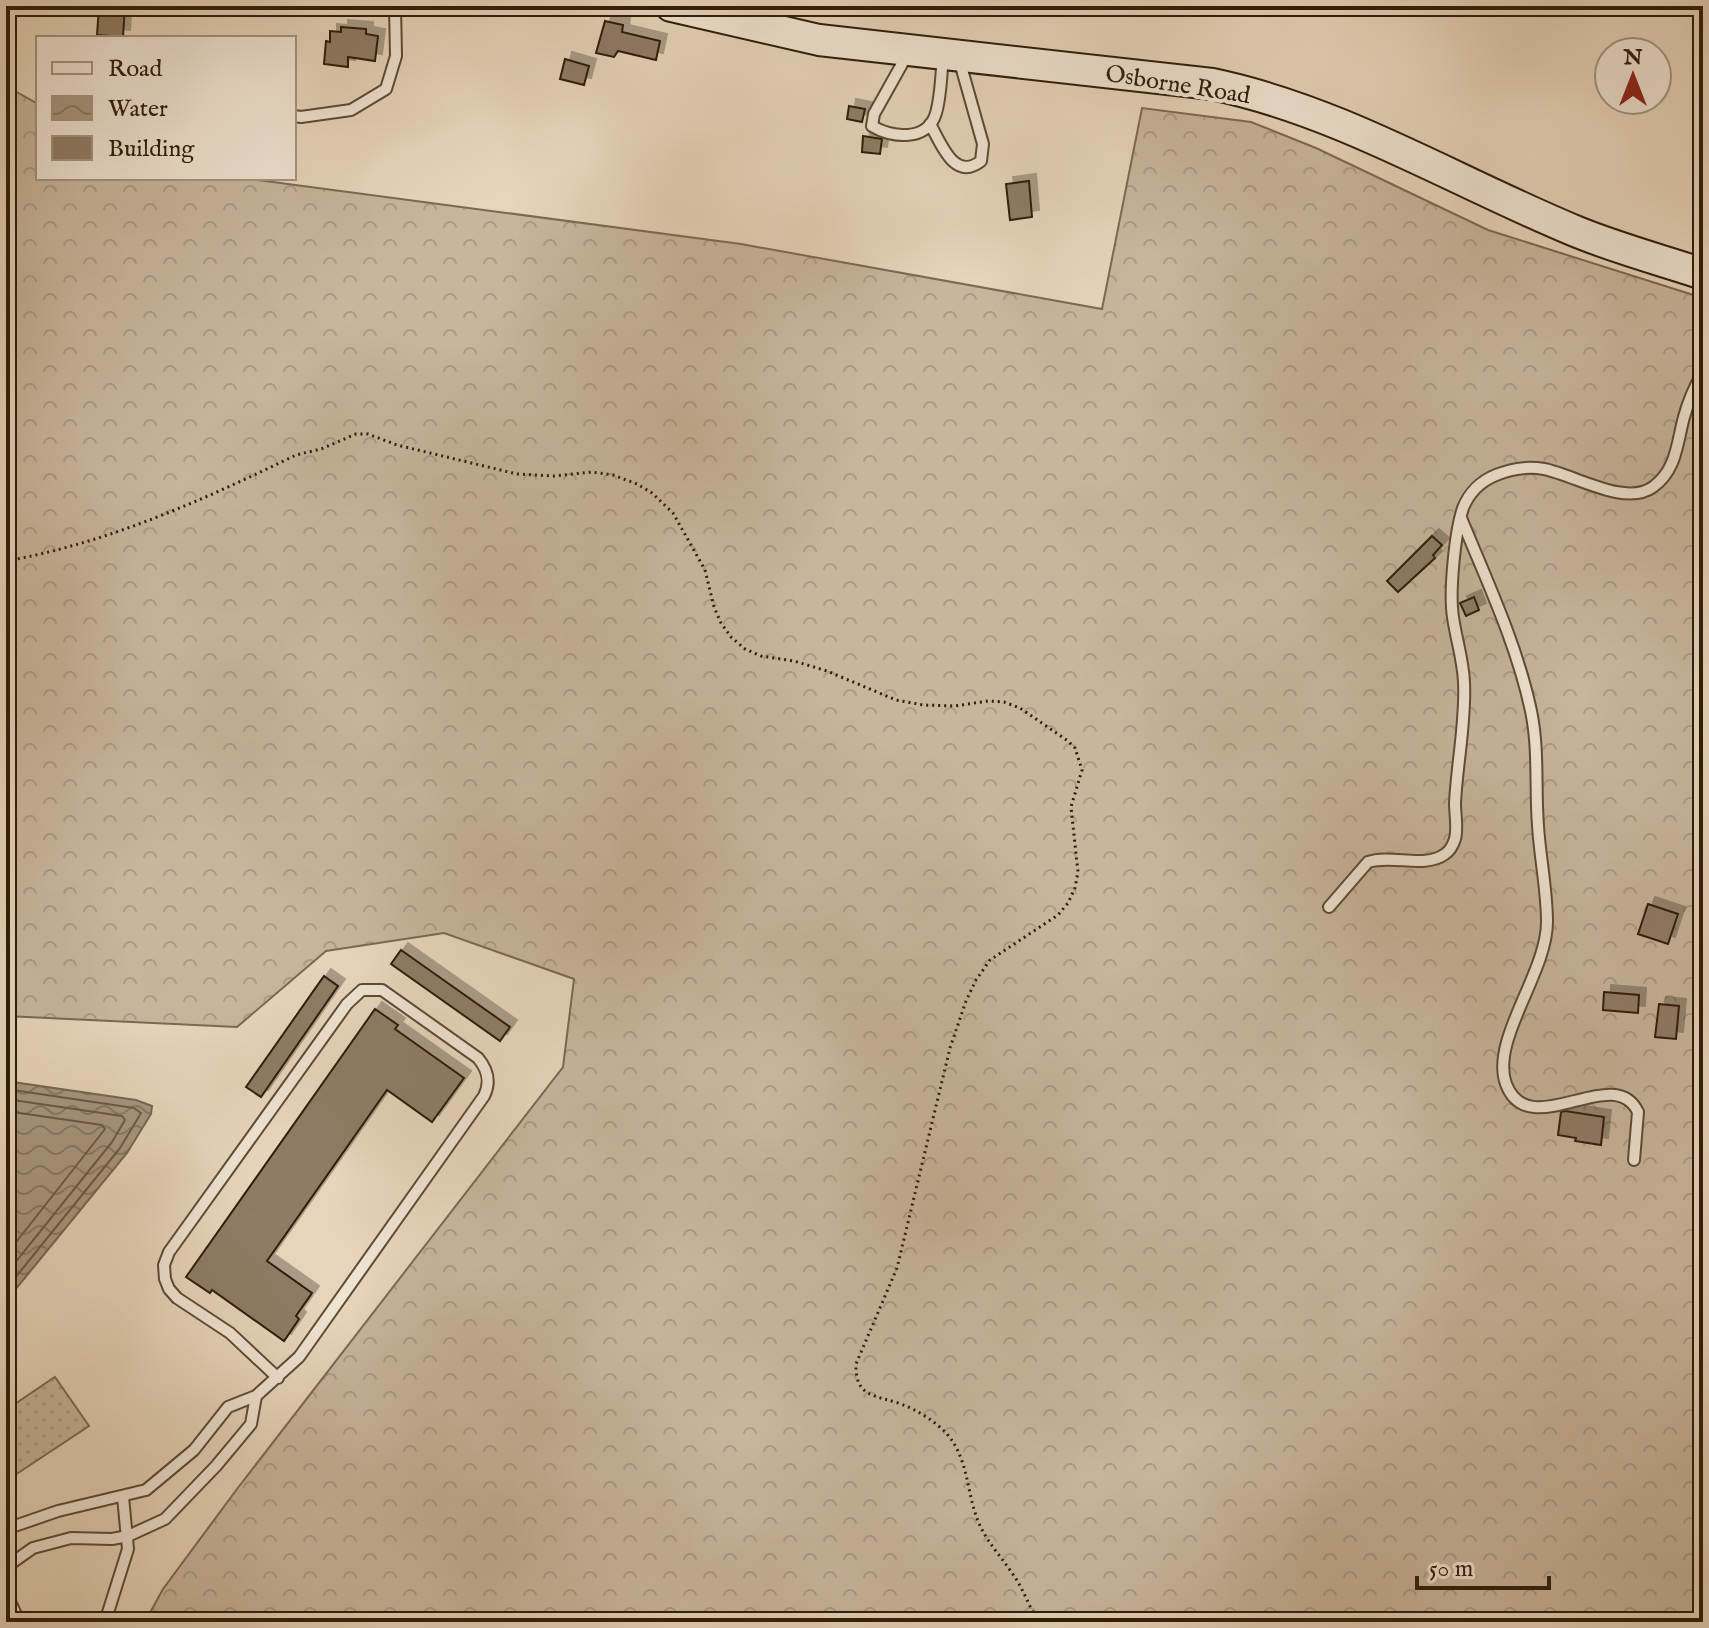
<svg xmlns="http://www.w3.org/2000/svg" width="1709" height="1628" font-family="'IM FELL English',serif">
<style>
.forest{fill:url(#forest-crowns);stroke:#7c6952;stroke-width:2}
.park{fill:url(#park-dots);stroke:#7c6952;stroke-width:2}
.water{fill:url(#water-waves);stroke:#78664f;stroke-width:2}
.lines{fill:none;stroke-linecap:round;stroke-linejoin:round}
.shore{stroke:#6c5a44;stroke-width:2}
.building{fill:#8f7c65;stroke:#2f1d09;stroke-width:2;filter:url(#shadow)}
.lane-casing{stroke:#5d4b35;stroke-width:14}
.street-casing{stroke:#5d4b35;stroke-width:24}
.secondary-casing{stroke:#2f1d09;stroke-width:34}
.path{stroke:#2f1d09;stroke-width:3;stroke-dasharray:2 4;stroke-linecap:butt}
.lane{stroke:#efe3d2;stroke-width:10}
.street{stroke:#efe3d2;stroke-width:20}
.secondary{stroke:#efe3d2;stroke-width:30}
.labels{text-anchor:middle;stroke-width:8;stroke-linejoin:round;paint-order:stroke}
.street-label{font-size:24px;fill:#2f1d09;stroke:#efe3d2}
</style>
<defs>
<pattern id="forest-crowns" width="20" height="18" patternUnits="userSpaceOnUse" patternTransform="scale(2)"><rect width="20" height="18" fill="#c8b59c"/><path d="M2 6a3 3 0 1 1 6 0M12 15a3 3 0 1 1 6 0" fill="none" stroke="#ac9b85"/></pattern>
<pattern id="park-dots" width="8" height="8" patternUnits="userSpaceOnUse" patternTransform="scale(2)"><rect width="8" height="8" fill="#c8b59c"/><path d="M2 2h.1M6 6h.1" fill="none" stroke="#ac9b85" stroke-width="1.8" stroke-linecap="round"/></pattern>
<pattern id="water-waves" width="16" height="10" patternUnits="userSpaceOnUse" patternTransform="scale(2)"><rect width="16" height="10" fill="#a8967e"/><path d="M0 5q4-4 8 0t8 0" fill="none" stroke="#897a65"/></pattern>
<filter id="shadow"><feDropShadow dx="7" dy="-7" stdDeviation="0" flood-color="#0004"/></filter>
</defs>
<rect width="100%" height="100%" fill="#e7d4ba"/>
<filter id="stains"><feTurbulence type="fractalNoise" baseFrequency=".0025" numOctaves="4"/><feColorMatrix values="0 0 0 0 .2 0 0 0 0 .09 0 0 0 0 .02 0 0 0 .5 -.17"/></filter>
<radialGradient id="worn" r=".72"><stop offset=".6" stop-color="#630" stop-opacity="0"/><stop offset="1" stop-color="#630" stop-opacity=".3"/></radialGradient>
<polygon class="forest" points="6,86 38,104 38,178 243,178 741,244 1102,309 1142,108 1251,122 1316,148 1488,230 1703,298 1703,1622 148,1622 151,1611 163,1589 237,1489 563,1067 574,979 444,933 326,951 237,1027 6,1016"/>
<polygon class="park" points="55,1377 89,1426 6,1481 6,1410"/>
<polygon class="water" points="6,1081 136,1100 152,1106 151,1114 127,1153 6,1301"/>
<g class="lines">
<g class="shore">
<polyline points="6,1089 134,1108 141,1113 120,1148 6,1289"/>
<polyline points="6,1099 122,1116 125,1120 112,1142 6,1274"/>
<polyline points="6,1111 102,1125 105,1129 6,1255"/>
</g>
</g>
<g class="building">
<polygon points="99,6 125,6 123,37 97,35"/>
<polygon points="605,21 623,25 622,32 660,41 656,60 618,51 614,57 596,53"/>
<polygon points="341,27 366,29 366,34 378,36 375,61 348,57 348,67 324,64 326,41 330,42 330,31 341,32"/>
<polygon points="565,59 589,66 584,85 560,79"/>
<polygon points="849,106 865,109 862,122 847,119"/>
<polygon points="863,136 882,139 880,154 862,152"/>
<polygon points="1029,181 1032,217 1010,220 1006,184"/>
<polygon points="1432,536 1442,545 1433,555 1435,558 1398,592 1387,581"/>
<polygon points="1474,597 1479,610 1466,616 1460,603"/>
<polygon points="1648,904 1678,914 1668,944 1638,934"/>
<polygon points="401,950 510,1027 500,1041 391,964"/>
<polygon points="324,976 338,986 261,1097 246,1087"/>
<polygon points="1604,992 1639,995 1638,1013 1603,1010"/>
<polygon points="1659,1004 1679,1006 1676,1039 1655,1037"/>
<polygon points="375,1009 398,1025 395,1029 464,1078 432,1122 387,1090 267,1261 312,1293 296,1316 299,1319 284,1341 212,1290 210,1293 186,1277"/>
<polygon points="1565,1111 1604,1117 1601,1145 1575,1141 1576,1138 1558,1135 1561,1112"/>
</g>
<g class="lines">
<defs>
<g id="lane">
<path d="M 907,55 L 874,114 L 872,126 C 891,138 928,142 936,113 C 941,96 941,75 943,57"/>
<polyline points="294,116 301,117 351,110 386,89 396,56 395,6"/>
<path d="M 930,124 C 941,143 954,182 981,161 L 983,144 L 959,59"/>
<path d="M 1461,518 C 1487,581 1517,645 1531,711 C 1539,749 1535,788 1538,826 C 1540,858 1547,890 1547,922 C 1547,973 1490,1040 1506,1084 C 1529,1145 1614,1061 1638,1112 L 1634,1160"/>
<path d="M 1329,907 L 1368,862 C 1392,854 1425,869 1445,854 C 1450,851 1453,845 1455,839 C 1458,828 1455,815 1455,803 C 1457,763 1466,722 1464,682 C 1463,659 1456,639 1453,617 C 1449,592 1455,532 1463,508 C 1469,493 1481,481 1496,475 C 1511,469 1528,466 1544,469 C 1575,475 1625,507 1653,487 C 1677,470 1677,442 1684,417 C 1688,402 1695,386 1703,372"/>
<path d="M 6,1529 L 58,1511 L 146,1490 L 194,1450 L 228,1407 L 256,1396 L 299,1357 L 484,1096 C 491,1082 488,1070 478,1058 L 382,990 L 362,990 L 347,1004 L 169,1252 L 164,1265 L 165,1279 L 169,1289 L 177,1298 L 230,1333 L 278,1378"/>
<polyline points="6,1567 33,1548 71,1538 112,1539 128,1536 165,1519 216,1466 251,1424 256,1396"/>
<polyline points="105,1622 128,1549 123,1497"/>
</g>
<polyline id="street" points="6,1605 14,1622"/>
<path id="secondary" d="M 671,6 L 819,40 L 1212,84 C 1341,111 1454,181 1575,231 C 1616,248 1661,260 1703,274"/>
</defs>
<use href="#lane" class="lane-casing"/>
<use href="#street" class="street-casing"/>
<use href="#secondary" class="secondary-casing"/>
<path class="path" d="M 6,561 C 108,543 203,500 296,455 L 321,449 L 356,434 L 368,434 L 397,445 L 517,474 L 554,476 L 592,472 L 613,475 L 637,484 L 652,493 L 673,513 L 705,570 L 714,607 L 721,623 L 731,637 L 745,649 L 761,656 L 794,661 L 827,671 L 896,700 L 923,705 L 955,706 L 988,701 L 1004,702 L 1020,708 L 1068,741 L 1075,748 L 1082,770 L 1071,807 L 1078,872 L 1075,888 L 1068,903 L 1058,915 L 990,960 L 976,980 L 966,1001 L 950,1048 L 897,1268 L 856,1364 C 855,1398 876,1395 901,1404 C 917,1410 935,1421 947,1434 C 969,1460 966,1491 978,1521 C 986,1541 1000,1555 1012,1573 C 1023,1588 1029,1606 1038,1622"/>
<use href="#lane" class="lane"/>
<use href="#street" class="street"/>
<use href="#secondary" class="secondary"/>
</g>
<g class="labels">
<g class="street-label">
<text transform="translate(1178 84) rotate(9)" y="8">Osborne Road</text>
</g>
</g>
<rect width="1709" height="1628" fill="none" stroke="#e7d4ba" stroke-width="32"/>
<rect x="8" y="8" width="1693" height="1612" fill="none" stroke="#2f1d09" stroke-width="4"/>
<rect x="16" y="16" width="1677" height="1596" fill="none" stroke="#2f1d09" stroke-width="2"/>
<rect x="36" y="36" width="260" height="144" fill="#efe3d2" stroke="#a29482" stroke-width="2"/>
<rect x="52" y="62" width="40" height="12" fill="#efe3d2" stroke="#a29482" stroke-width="2"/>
<text x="108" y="76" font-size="24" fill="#2f1d09">Road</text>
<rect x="52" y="96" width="40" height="24" fill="url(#water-waves)" stroke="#a29482" stroke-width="2"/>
<text x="108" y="116" font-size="24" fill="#2f1d09">Water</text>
<rect x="52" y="136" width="40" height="24" fill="#8f7c65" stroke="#a29482" stroke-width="2"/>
<text x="108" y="156" font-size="24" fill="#2f1d09">Building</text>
<g transform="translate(1633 76)"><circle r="38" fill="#efe3d2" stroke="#a29482" stroke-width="2"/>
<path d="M0-6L14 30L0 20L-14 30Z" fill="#8f2418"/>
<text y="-12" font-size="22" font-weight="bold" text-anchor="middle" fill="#2f1d09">N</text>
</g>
<path d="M1417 1576v12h132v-12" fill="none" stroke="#2f1d09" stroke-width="4"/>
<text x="1429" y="1576" font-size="24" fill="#2f1d09" stroke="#efe3d2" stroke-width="6" paint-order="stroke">50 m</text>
<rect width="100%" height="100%" filter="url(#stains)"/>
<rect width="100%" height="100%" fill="url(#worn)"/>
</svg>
